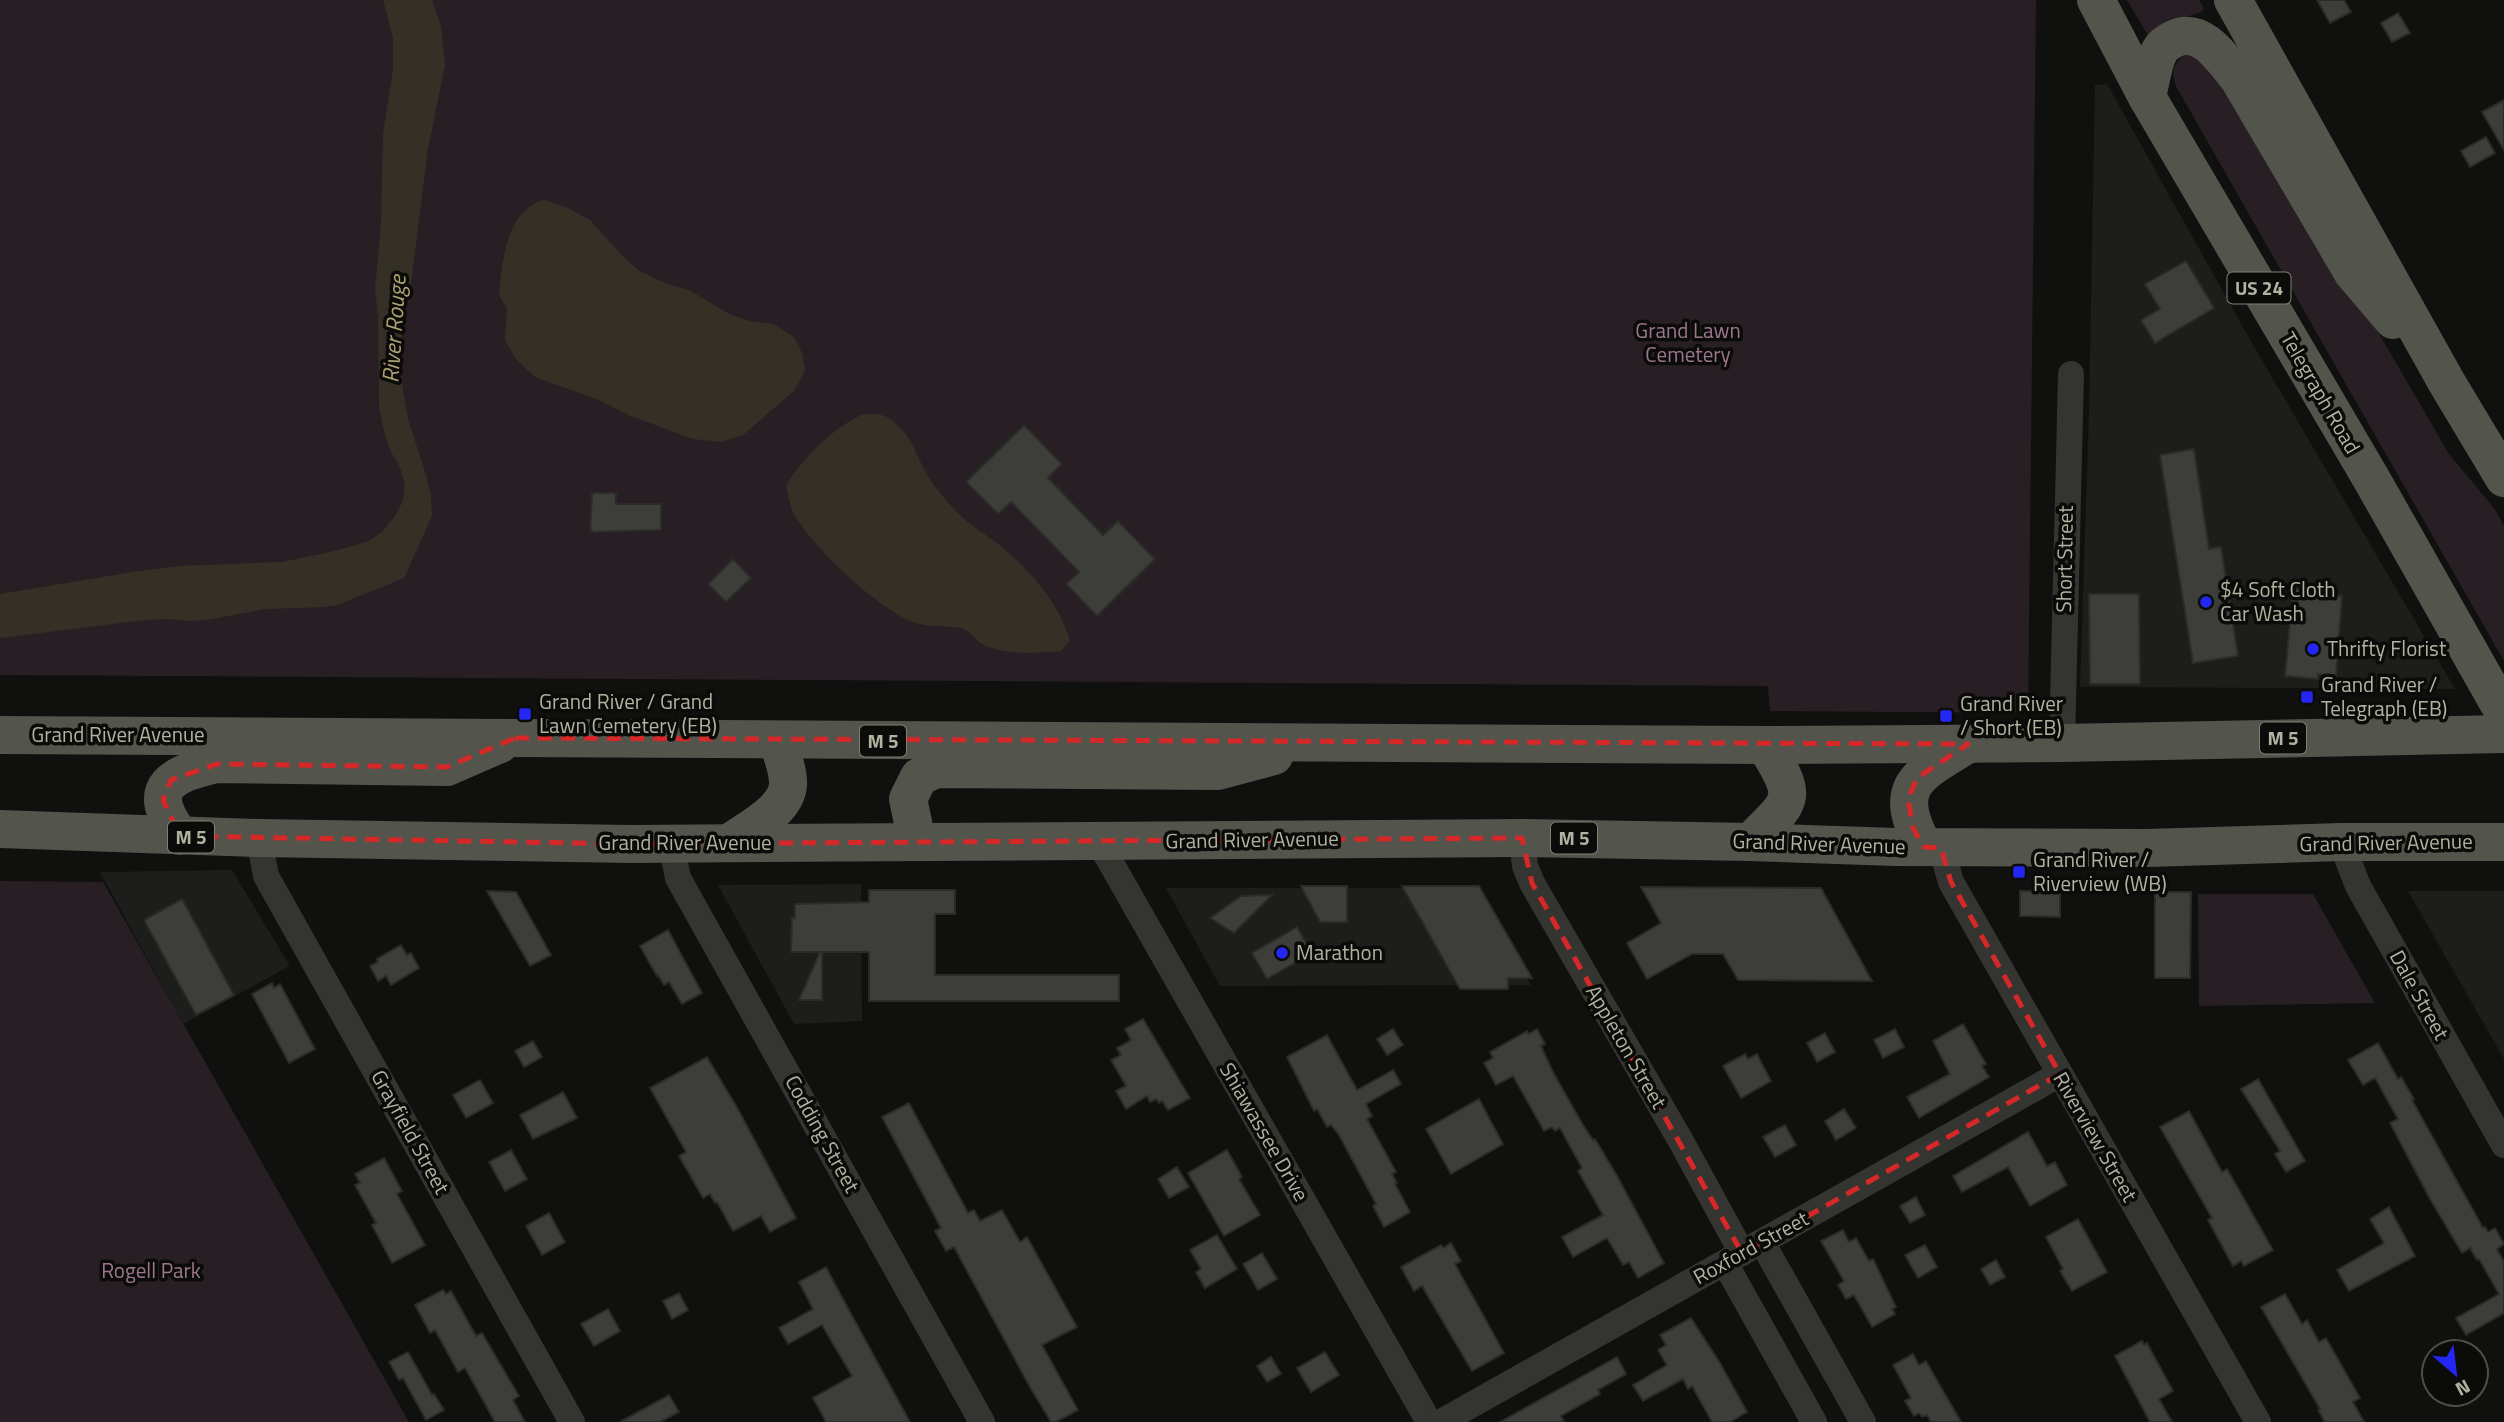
<svg xmlns="http://www.w3.org/2000/svg" width="2504" height="1422" font-family="'Titillium Web',sans-serif">
<style>
.built{fill:#1d1d1b}
.green{fill:#281f24}
.water{fill:#343026}
.building{fill:#3d3e39;stroke:#2b2c29;stroke-width:2}
.lines{fill:none;stroke-linecap:round;stroke-linejoin:round}
.minor{stroke:#343530;stroke-width:26}
.primary{stroke:#53544c;stroke-width:38}
.marked{fill:none;stroke:#d62828;stroke-width:5;stroke-dasharray:14 9;stroke-linejoin:round}
.poi-dot{fill:#2427f3;stroke:#0b0b0a;stroke-width:2.5}
.labels{text-anchor:middle;stroke-width:7;stroke-linejoin:round;paint-order:stroke}
.shield{fill:#0b0b0a;stroke:#7f8073;stroke-width:2}
.shield-label{font-size:19px;font-weight:bold;fill:#b1b2a0}
.park-label{font-size:21px;fill:#9d768e;stroke:#0b0b0a}
.street-label{font-size:21px;fill:#b1b2a0;stroke:#0b0b0a}
.poi-label{font-size:21px;fill:#b1b2a0;stroke:#0b0b0a;text-anchor:start}
.water-label{font-size:23px;font-style:italic;fill:#aea275;stroke:#0b0b0a}
</style>
<rect width="100%" height="100%" fill="#10100f"/>
<g class="built">
<polygon points="2107,84 2253,345 2455,689 2080,687 2089,413 2095,85"/>
<polygon points="232,870 290,966 183,1024 100,872"/>
<polygon points="861,884 862,1021 794,1024 718,885"/>
<polygon points="1166,888 1479,888 1531,985 1220,986"/>
<polygon points="2408,891 2504,891 2504,1059"/>
</g>
<g class="green">
<polygon points="0,0 2036,0 2028,713 1770,711 1768,686 0,675"/>
<polygon points="2127,0 2199,0 2204,8 2201,12 2171,22 2149,37"/>
<path d="M 2187,53 L 2228,74 L 2449,454 L 2494,508 L 2504,526 L 2504,661 L 2177,88 C 2170,72 2173,64 2187,53 Z"/>
<polygon points="0,881 103,882 409,1422 0,1422"/>
<polygon points="2198,894 2313,894 2375,1003 2199,1006"/>
</g>
<g class="water">
<polygon points="383,0 432,0 441,26 445,65 428,149 411,283 402,317 401,358 403,391 408,419 426,475 431,496 432,516 404,578 337,605 324,607 266,609 207,620 186,621 168,619 144,620 0,638 0,594 133,572 178,566 282,562 335,551 369,541 383,531 395,516 403,501 405,485 400,467 391,452 384,432 379,406 378,314 375,290 381,224 383,134 393,69 393,37"/>
<path d="M 544,200 L 566,207 L 590,220 L 626,260 L 640,271 L 667,284 L 689,290 L 731,315 L 754,322 L 773,324 L 794,337 L 802,353 L 805,370 L 794,391 L 743,435 L 721,442 L 693,439 L 631,416 L 599,400 L 535,377 L 516,359 L 505,340 L 507,309 L 499,295 C 502,262 506,210 544,200 Z"/>
<path d="M 864,414 C 876,414 884,413 894,422 C 917,441 917,465 937,489 C 944,498 953,509 962,517 C 976,530 995,540 1009,553 C 1035,576 1061,607 1070,641 L 1061,651 C 1037,653 1008,655 986,646 C 977,643 970,630 961,628 C 945,625 929,628 913,622 C 878,609 810,545 793,512 C 789,504 788,494 786,486 C 801,459 836,425 864,414 Z"/>
</g>
<g class="building">
<polygon points="2317,0 2344,0 2351,12 2330,23"/>
<polygon points="2398,13 2410,33 2392,42 2381,23"/>
<polygon points="2504,100 2504,150 2482,112"/>
<polygon points="2486,137 2495,153 2470,167 2461,151"/>
<polygon points="2186,261 2214,308 2155,343 2141,320 2160,309 2145,284"/>
<polygon points="1024,425 1062,464 1048,478 1103,535 1118,521 1155,559 1097,616 1066,584 1079,572 1011,502 998,514 966,482"/>
<polygon points="2194,449 2209,549 2221,547 2238,656 2193,663 2160,455"/>
<polygon points="592,493 616,493 616,504 661,504 661,530 592,532 592,530 590,530"/>
<polygon points="733,559 751,578 726,602 708,584"/>
<polygon points="2293,589 2331,592 2331,595 2342,596 2336,676 2318,674 2318,679 2285,676"/>
<polygon points="2089,594 2139,594 2140,684 2090,684"/>
<polygon points="1301,886 1347,886 1347,922 1320,922"/>
<polygon points="1402,886 1479,886 1532,978 1508,978 1508,989 1460,989"/>
<polygon points="1641,887 1821,888 1872,981 1738,980 1723,954 1692,954 1647,979 1627,943 1661,923"/>
<polygon points="869,890 955,890 955,914 935,914 935,975 1119,975 1119,1001 869,1001 869,952 822,952 822,1000 799,1000 820,952 791,952 792,918 795,918 795,904 869,902"/>
<polygon points="487,891 516,892 551,955 530,966"/>
<polygon points="2020,891 2060,891 2060,917 2020,916"/>
<polygon points="2155,892 2191,892 2190,978 2155,978"/>
<polygon points="1272,895 1234,933 1210,918 1241,896"/>
<polygon points="182,899 234,995 196,1015 144,920"/>
<polygon points="1297,927 1312,953 1267,979 1252,953"/>
<polygon points="668,930 702,993 682,1004 669,982 664,985 658,975 657,976 640,946"/>
<polygon points="401,945 407,955 411,953 419,968 391,985 386,976 378,981 370,966 378,962 377,959"/>
<polygon points="272,983 274,988 280,984 315,1049 289,1063 252,994"/>
<polygon points="1143,1019 1190,1098 1168,1110 1162,1101 1159,1103 1156,1099 1150,1102 1147,1096 1126,1109 1116,1091 1126,1086 1111,1060 1121,1055 1117,1048 1131,1040 1125,1029"/>
<polygon points="1963,1024 1986,1064 1982,1066 1989,1077 1919,1118 1907,1097 1950,1074 1933,1041"/>
<polygon points="1393,1029 1403,1045 1387,1055 1377,1039"/>
<polygon points="1537,1029 1545,1044 1541,1046 1553,1072 1583,1125 1593,1140 1595,1139 1616,1174 1664,1263 1638,1278 1629,1262 1623,1265 1607,1238 1573,1257 1562,1237 1603,1215 1578,1171 1582,1168 1560,1128 1555,1131 1552,1127 1544,1131 1513,1076 1496,1085 1484,1063 1493,1058 1490,1052 1527,1031 1528,1034"/>
<polygon points="1895,1029 1904,1047 1883,1058 1874,1040"/>
<polygon points="1825,1033 1835,1052 1817,1062 1807,1043"/>
<polygon points="1327,1035 1357,1090 1393,1070 1401,1084 1366,1104 1372,1116 1367,1119 1396,1172 1392,1174 1397,1183 1395,1184 1410,1212 1384,1227 1373,1206 1376,1204 1339,1135 1331,1125 1327,1127 1317,1109 1314,1111 1287,1057"/>
<polygon points="533,1041 542,1057 524,1067 515,1051"/>
<polygon points="2378,1043 2398,1079 2401,1077 2414,1099 2412,1100 2483,1228 2485,1227 2488,1232 2495,1228 2504,1244 2497,1249 2504,1262 2504,1313 2466,1335 2456,1318 2499,1294 2479,1259 2477,1260 2470,1248 2462,1253 2430,1199 2390,1123 2398,1119 2375,1078 2363,1085 2348,1060"/>
<polygon points="1745,1054 1748,1059 1757,1054 1771,1081 1741,1098 1723,1066"/>
<polygon points="707,1057 739,1111 796,1218 770,1232 761,1216 733,1231 717,1202 715,1203 710,1194 703,1198 679,1156 686,1152 650,1088"/>
<polygon points="2258,1079 2305,1161 2286,1172 2275,1154 2280,1151 2241,1089"/>
<polygon points="480,1080 493,1103 466,1118 453,1095"/>
<polygon points="563,1092 577,1118 533,1139 520,1115"/>
<polygon points="1479,1099 1503,1144 1451,1174 1426,1129"/>
<polygon points="909,1103 968,1213 974,1210 980,1221 1002,1210 1020,1242 1027,1237 1077,1327 1042,1345 1078,1410 1056,1422 1051,1422 1031,1389 954,1247 946,1251 935,1231 941,1228 882,1117"/>
<polygon points="1844,1109 1856,1128 1836,1140 1825,1121"/>
<polygon points="2189,1111 2222,1172 2227,1169 2273,1250 2244,1266 2241,1261 2233,1266 2208,1220 2212,1218 2160,1127"/>
<polygon points="1785,1125 1796,1145 1775,1157 1763,1137"/>
<polygon points="2028,1132 2047,1166 2055,1162 2067,1185 2030,1206 2008,1167 1962,1192 1953,1176"/>
<polygon points="511,1150 527,1179 505,1191 489,1162"/>
<polygon points="1227,1150 1242,1177 1239,1179 1260,1215 1224,1236 1188,1173"/>
<polygon points="384,1158 402,1191 397,1194 425,1245 392,1263 372,1225 376,1223 355,1185 360,1183 355,1174"/>
<polygon points="1177,1167 1189,1187 1169,1198 1158,1179"/>
<polygon points="1916,1197 1925,1215 1910,1223 1900,1206"/>
<polygon points="2389,1207 2415,1256 2349,1291 2337,1270 2384,1243 2370,1219"/>
<polygon points="549,1213 565,1242 542,1255 526,1226"/>
<polygon points="2078,1219 2107,1272 2072,1291 2060,1271 2063,1269 2046,1237"/>
<polygon points="1843,1230 1849,1242 1856,1238 1869,1261 1873,1259 1896,1307 1892,1309 1895,1314 1872,1327 1854,1295 1846,1299 1838,1285 1844,1281 1821,1241"/>
<polygon points="1217,1235 1237,1269 1205,1288 1196,1272 1201,1269 1190,1250"/>
<polygon points="1451,1243 1461,1261 1455,1264 1504,1353 1472,1371 1422,1286 1414,1291 1401,1267 1441,1245 1443,1248"/>
<polygon points="1925,1245 1937,1267 1918,1278 1905,1255"/>
<polygon points="1262,1253 1277,1279 1258,1290 1243,1264"/>
<polygon points="1996,1260 2005,1277 1990,1285 1981,1269"/>
<polygon points="826,1267 837,1288 910,1422 826,1422 813,1398 852,1376 822,1325 788,1344 779,1328 813,1309 799,1282"/>
<polygon points="443,1290 446,1294 451,1291 476,1336 482,1333 519,1396 513,1400 525,1422 495,1422 465,1368 458,1372 435,1330 430,1333 415,1305"/>
<polygon points="679,1293 688,1310 672,1319 663,1301"/>
<polygon points="2285,1294 2302,1324 2307,1320 2319,1342 2326,1338 2360,1398 2353,1402 2364,1422 2325,1422 2318,1410 2320,1409 2261,1307"/>
<polygon points="608,1309 620,1331 594,1346 581,1324"/>
<polygon points="1691,1318 1720,1363 1747,1412 1730,1422 1712,1422 1692,1386 1688,1389 1683,1379 1643,1401 1633,1385 1667,1365 1658,1350 1666,1345 1660,1335"/>
<polygon points="2142,1341 2144,1345 2147,1343 2173,1391 2159,1399 2172,1422 2150,1422 2115,1356"/>
<polygon points="408,1352 432,1395 434,1394 444,1410 426,1420 403,1378 399,1380 389,1362"/>
<polygon points="1325,1352 1339,1375 1311,1392 1297,1368"/>
<polygon points="1913,1354 1919,1365 1926,1361 1961,1422 1931,1422 1927,1415 1922,1417 1919,1413 1914,1416 1905,1401 1911,1398 1893,1365"/>
<polygon points="1271,1357 1281,1374 1267,1382 1257,1366"/>
<polygon points="1617,1357 1626,1374 1598,1390 1600,1394 1561,1416 1564,1422 1500,1422"/>
<polygon points="669,1395 679,1412 660,1422 620,1422"/>
</g>
<g class="lines">
<g class="minor">
<polyline points="2062,743 2071,374"/>
<polyline points="259,838 266,876 572,1422"/>
<polyline points="1522,838 1525,866 1532,883 1682,1143 1742,1253"/>
<polyline points="1099,842 1429,1422"/>
<polyline points="2341,842 2358,886 2504,1145"/>
<polyline points="671,843 678,878 982,1422"/>
<polyline points="1941,848 1951,882 2258,1422"/>
<polyline points="1762,1242 1863,1422"/>
<polyline points="1725,1263 1814,1422"/>
<polyline points="1441,1422 2060,1074"/>
</g>
<g class="primary">
<polyline points="2096,0 2147,97 2372,480 2504,713"/>
<polyline points="2233,0 2447,383 2504,478"/>
<path d="M 2147,97 C 2150,85 2154,58 2161,49 C 2163,45 2170,41 2174,39 C 2202,25 2224,61 2239,79 L 2353,273 L 2393,320"/>
<polyline points="0,735 1765,745 2062,743 2504,734"/>
<polyline points="0,829 259,838 631,844 1522,838 1750,842 1895,847 2147,848 2341,842 2504,842"/>
<path d="M 180,836 C 176,829 169,821 166,812 C 151,778 194,769 217,764 L 447,767 L 500,744"/>
<polyline points="917,841 908,799 919,777 936,769 1218,771 1274,756"/>
<path d="M 1750,842 C 1794,799 1799,799 1765,745"/>
<path d="M 729,843 C 748,829 786,811 788,785 C 789,771 781,754 778,740"/>
<path d="M 1924,847 C 1890,785 1918,775 1968,744"/>
</g>
</g>
<path class="marked" d="M 515,738 L 1968,744 L 1917,778 L 1908,799 L 1913,828 L 1924,847 L 1941,848 L 1951,882 L 2060,1074 L 1742,1253 L 1532,883 L 1522,838 L 631,844 L 180,836 L 163,800 L 171,780 L 217,764 L 447,767 Z"/>
<g class="poi-dot">
<circle cx="2206" cy="602" r="7"/>
<circle cx="2313" cy="649" r="7"/>
<rect x="2300" y="690" width="14" height="14" rx="3.5"/>
<rect x="518" y="707" width="14" height="14" rx="3.5"/>
<rect x="1939" y="709" width="14" height="14" rx="3.5"/>
<rect x="2012" y="865" width="14" height="14" rx="3.5"/>
<circle cx="1282" cy="953" r="7"/>
</g>
<g class="labels">
<g class="shield">
<rect x="2227.5" y="272.5" width="63" height="31" rx="5"/>
<rect x="2260" y="722.5" width="46" height="31" rx="5"/>
<rect x="860" y="725.5" width="46" height="31" rx="5"/>
<rect x="168" y="821.5" width="46" height="31" rx="5"/>
<rect x="1551" y="822.5" width="46" height="31" rx="5"/>
</g>
<g class="shield-label">
<text x="2259" y="295">US 24</text>
<text x="2283" y="745">M 5</text>
<text x="883" y="748">M 5</text>
<text x="191" y="844">M 5</text>
<text x="1574" y="845">M 5</text>
</g>
<g class="park-label">
<text x="1688" y="338">Grand Lawn<tspan x="1688" dy="24">Cemetery</tspan></text>
<text x="151" y="1278">Rogell Park</text>
</g>
<g class="street-label">
<text transform="translate(2320 393) rotate(60)" y="7">Telegraph Road</text>
<text transform="translate(2065 559) rotate(-89)" y="7">Short Street</text>
<text x="118" y="742">Grand River Avenue</text>
<text transform="translate(1252 840) rotate(-1)" y="7">Grand River Avenue</text>
<text x="685" y="850">Grand River Avenue</text>
<text transform="translate(2386 843) rotate(-1)" y="7">Grand River Avenue</text>
<text transform="translate(1819 844) rotate(2)" y="7">Grand River Avenue</text>
<text transform="translate(2419 995) rotate(61)" y="7">Dale Street</text>
<text transform="translate(1626 1047) rotate(60)" y="7">Appleton Street</text>
<text transform="translate(410 1132) rotate(61)" y="7">Grayfield Street</text>
<text transform="translate(1264 1132) rotate(60)" y="7">Shiawassee Drive</text>
<text transform="translate(822 1134) rotate(61)" y="7">Codding Street</text>
<text transform="translate(2095 1137) rotate(60)" y="7">Riverview Street</text>
<text transform="translate(1751 1248) rotate(-29)" y="7">Roxford Street</text>
</g>
<g class="poi-label">
<text x="2220" y="597">$4 Soft Cloth<tspan x="2220" dy="24">Car Wash</tspan></text>
<text x="2327" y="656">Thrifty Florist</text>
<text x="2321" y="692">Grand River /<tspan x="2321" dy="24">Telegraph (EB)</tspan></text>
<text x="539" y="709">Grand River / Grand<tspan x="539" dy="24">Lawn Cemetery (EB)</tspan></text>
<text x="1960" y="711">Grand River<tspan x="1960" dy="24">/ Short (EB)</tspan></text>
<text x="2033" y="867">Grand River /<tspan x="2033" dy="24">Riverview (WB)</tspan></text>
<text x="1296" y="960">Marathon</text>
</g>
<g class="water-label">
<text transform="translate(394 329) rotate(-86)" y="8">River Rouge</text>
</g>
</g>
<g transform="translate(2455 1373) rotate(152)"><circle r="33" fill="#0b0b0a" stroke="#4d4e46" stroke-width="2"/>
<path d="M0-5L12 26L0 18L-12 26Z" fill="#2427f3"/>
<text y="-10" font-size="19" font-weight="bold" text-anchor="middle" fill="#b1b2a0">N</text>
</g>
</svg>
